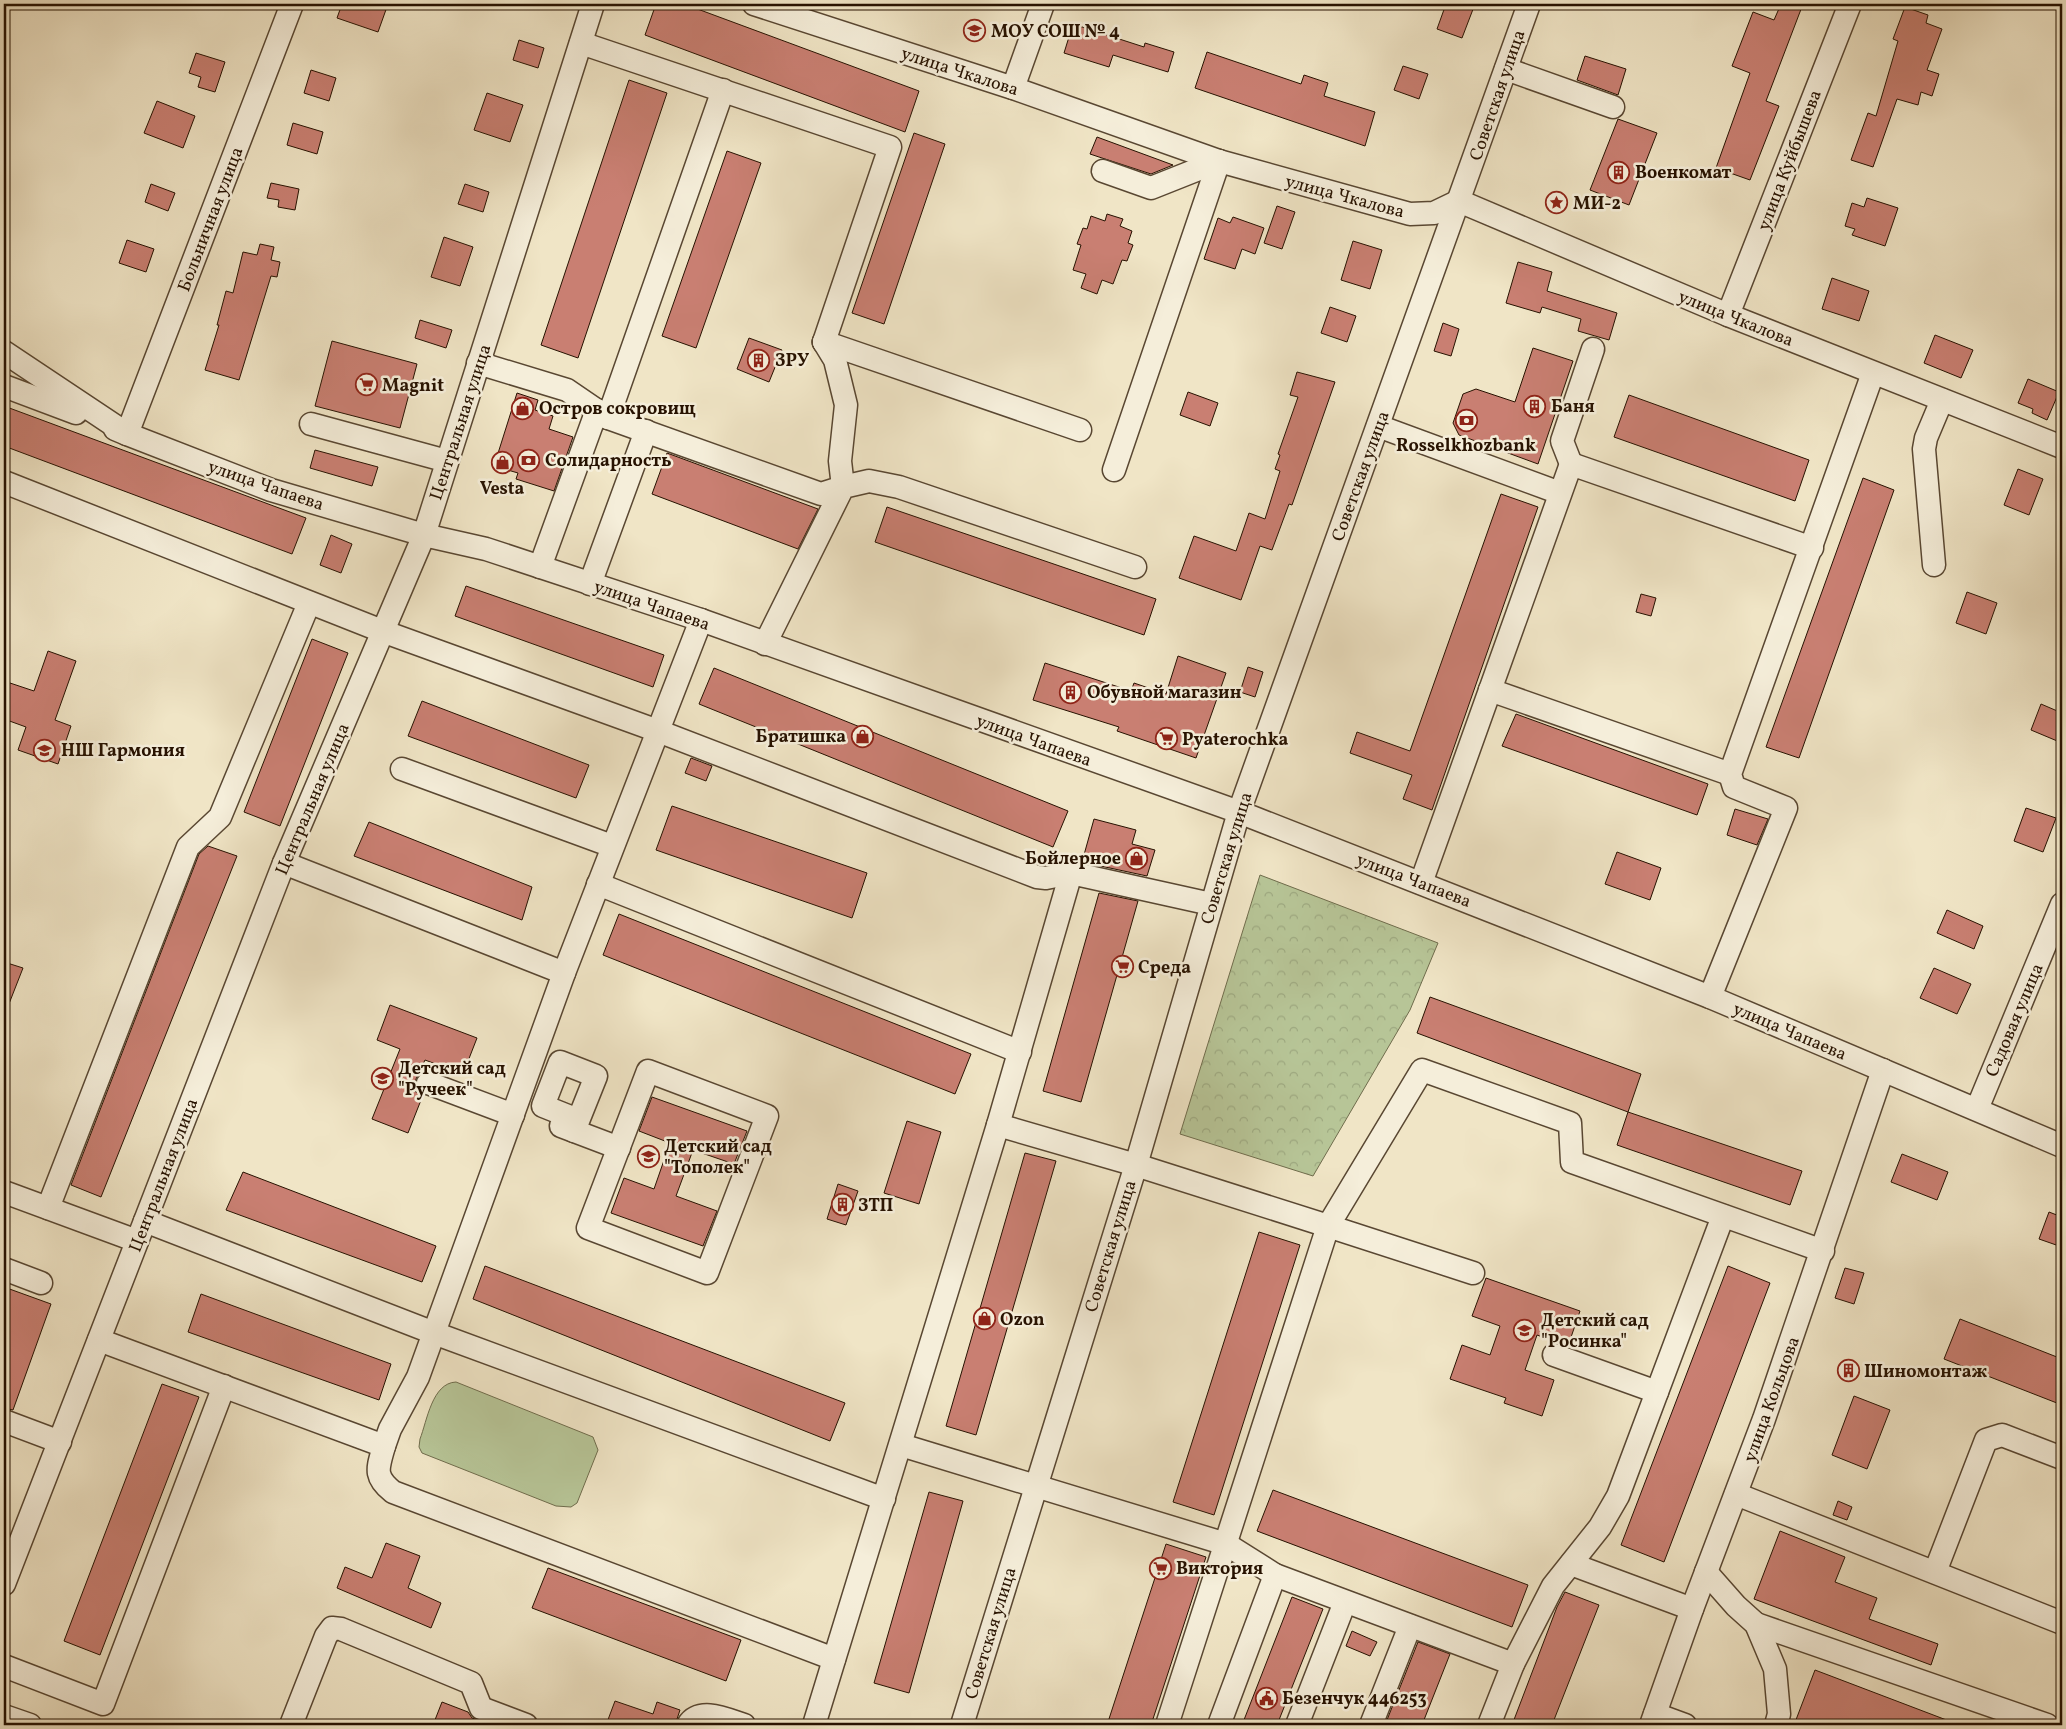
<svg xmlns="http://www.w3.org/2000/svg" width="2066" height="1729" font-family="Vollkorn,serif">
<style>
.park{fill:url(#park-crowns);stroke:#6f6c4c}
.pitch{fill:#b7c597;stroke:#6f6c4c}
.building{fill:#c97f72;stroke:#271201}
.lines{fill:none;stroke-linecap:round;stroke-linejoin:round}
.minor-casing{stroke:#594732;stroke-width:25}
.minor{stroke:#f5eeda;stroke-width:22}
.labels{text-anchor:middle;stroke-width:5;stroke-linejoin:round;paint-order:stroke}
.poi-label{font-size:18px;font-weight:bold;fill:#271201;stroke:#f5eeda;text-anchor:start}
.street-label{font-size:18px;fill:#271201;stroke:#f5eeda}
</style>
<defs>
<pattern id="park-crowns" width="20" height="18" patternUnits="userSpaceOnUse" patternTransform="scale(1.25)"><rect width="20" height="18" fill="#b7c597"/><path d="M2 6a3 3 0 1 1 6 0M12 15a3 3 0 1 1 6 0" fill="none" stroke="#9da880"/></pattern>
</defs>
<rect width="100%" height="100%" fill="#f0e5c6"/>
<filter id="stains"><feTurbulence type="fractalNoise" baseFrequency=".004" numOctaves="4"/><feColorMatrix values="0 0 0 0 .2 0 0 0 0 .09 0 0 0 0 .02 0 0 0 .5 -.17"/></filter>
<radialGradient id="worn" r=".72"><stop offset=".6" stop-color="#630" stop-opacity="0"/><stop offset="1" stop-color="#630" stop-opacity=".3"/></radialGradient>
<polygon class="park" points="1260,875 1438,943 1410,1010 1313,1176 1180,1134"/>
<path class="pitch" d="M 456,1382 L 593,1437 L 598,1450 L 577,1503 L 571,1507 L 556,1506 L 422,1453 L 419,1447 L 420,1439 C 427,1421 432,1383 456,1382 Z"/>
<g class="building">
<polygon points="342,4 388,4 378,32 337,18"/>
<polygon points="656,4 684,4 919,91 905,132 645,35"/>
<polygon points="1446,4 1475,4 1462,38 1437,29"/>
<polygon points="1781,4 1803,4 1766,101 1779,106 1750,180 1716,168 1750,73 1732,66 1753,12 1774,20"/>
<polygon points="1905,7 1928,15 1926,23 1942,29 1927,70 1939,74 1932,96 1921,92 1918,105 1897,99 1873,167 1851,160 1868,113 1876,116 1898,41 1893,39"/>
<polygon points="1073,24 1144,47 1145,43 1174,52 1168,72 1113,55 1109,67 1064,53"/>
<polygon points="519,40 544,48 538,68 513,60"/>
<polygon points="1207,52 1301,84 1304,75 1328,83 1324,96 1375,112 1365,146 1195,88"/>
<polygon points="196,53 225,62 215,92 198,87 201,77 189,73"/>
<polygon points="1585,56 1626,69 1618,95 1577,80"/>
<polygon points="1403,66 1428,74 1419,99 1394,90"/>
<polygon points="311,70 336,78 329,101 304,93"/>
<polygon points="629,80 667,93 578,358 541,345"/>
<polygon points="487,93 523,105 510,142 474,130"/>
<polygon points="157,101 195,116 183,148 144,133"/>
<polygon points="1618,119 1657,133 1629,205 1590,190"/>
<polygon points="293,123 323,132 317,154 287,145"/>
<polygon points="914,133 945,144 884,324 852,313"/>
<polygon points="1097,137 1173,165 1151,174 1102,158 1090,154"/>
<polygon points="727,151 761,163 696,348 662,336"/>
<polygon points="271,183 299,189 295,210 278,207 279,200 267,198"/>
<polygon points="151,184 175,193 168,211 145,202"/>
<polygon points="465,184 489,192 483,212 458,204"/>
<polygon points="1867,198 1898,208 1885,246 1852,235 1855,229 1845,226 1852,203 1864,207"/>
<polygon points="1277,206 1295,212 1282,249 1264,243"/>
<polygon points="1107,214 1123,219 1120,226 1132,231 1128,243 1133,245 1127,261 1122,260 1113,284 1102,280 1097,294 1081,288 1086,274 1073,270 1081,245 1077,244 1083,228 1087,229 1091,216 1105,221"/>
<polygon points="1233,217 1264,228 1255,254 1242,249 1235,269 1204,259 1218,218 1230,223"/>
<polygon points="444,237 473,247 460,286 431,277"/>
<polygon points="127,240 154,249 146,272 119,263"/>
<polygon points="1353,241 1382,250 1370,289 1341,280"/>
<polygon points="260,244 274,247 271,260 280,262 277,277 271,276 239,380 205,370 219,325 217,325 226,291 233,293 243,252 257,255"/>
<polygon points="1518,262 1552,272 1547,291 1617,313 1609,340 1578,331 1581,319 1542,307 1540,313 1506,303"/>
<polygon points="1832,278 1869,291 1859,321 1822,309"/>
<polygon points="1330,307 1356,316 1347,342 1321,333"/>
<polygon points="420,320 452,330 446,348 415,338"/>
<polygon points="1443,323 1459,329 1451,356 1434,351"/>
<polygon points="1935,335 1973,350 1961,378 1924,363"/>
<polygon points="749,338 782,350 769,382 737,369"/>
<polygon points="332,341 417,364 400,428 315,406"/>
<polygon points="1533,348 1573,361 1538,464 1459,435 1453,423 1463,394 1476,389 1515,402"/>
<polygon points="1297,372 1335,382 1292,505 1289,504 1272,550 1260,546 1241,600 1179,578 1194,536 1236,551 1249,513 1265,519 1280,471 1275,469 1280,455 1278,454 1298,397 1290,395"/>
<polygon points="2028,379 2059,392 2047,420 2032,413 2033,409 2018,403"/>
<polygon points="1188,392 1218,403 1210,426 1180,415"/>
<polygon points="517,393 538,400 535,410 553,416 549,429 573,437 554,491 516,479 518,473 494,466"/>
<polygon points="1629,395 1809,460 1795,501 1614,437"/>
<polygon points="4,406 306,518 292,554 4,446"/>
<polygon points="315,450 378,467 372,486 310,468"/>
<polygon points="667,453 818,509 798,549 652,494"/>
<polygon points="2018,469 2043,479 2029,515 2004,505"/>
<polygon points="1863,478 1894,490 1799,758 1766,747"/>
<polygon points="1501,494 1538,507 1432,810 1403,799 1412,775 1350,753 1357,732 1410,751"/>
<polygon points="887,507 1156,599 1144,635 875,542"/>
<polygon points="331,535 352,544 341,573 320,565"/>
<polygon points="466,586 664,655 653,687 455,616"/>
<polygon points="1967,592 1997,603 1986,634 1956,623"/>
<polygon points="1641,594 1656,598 1651,616 1636,612"/>
<polygon points="312,639 348,653 280,826 244,812"/>
<polygon points="48,651 76,661 55,720 71,726 58,764 18,750 26,727 4,719 4,681 34,691"/>
<polygon points="1178,656 1226,673 1196,758 1117,731 1119,727 1033,700 1045,663 1131,691 1134,683 1166,694"/>
<polygon points="1248,667 1263,672 1255,697 1240,692"/>
<polygon points="714,668 1068,811 1053,847 699,704"/>
<polygon points="422,701 589,765 576,798 408,736"/>
<polygon points="2041,704 2062,713 2062,743 2031,730"/>
<polygon points="1516,714 1708,784 1697,815 1502,746"/>
<polygon points="691,758 712,766 706,781 685,773"/>
<polygon points="672,806 867,873 852,918 656,850"/>
<polygon points="2026,808 2056,818 2043,852 2014,841"/>
<polygon points="1735,809 1768,819 1757,845 1727,835"/>
<polygon points="1094,819 1136,830 1132,844 1155,850 1147,876 1082,862"/>
<polygon points="369,822 532,887 522,920 354,856"/>
<polygon points="208,846 237,856 101,1197 71,1185 199,854"/>
<polygon points="1617,852 1661,868 1650,900 1605,884"/>
<polygon points="1099,893 1138,901 1081,1102 1043,1091"/>
<polygon points="1947,910 1983,926 1974,949 1937,933"/>
<polygon points="619,914 971,1054 955,1094 603,955"/>
<polygon points="4,962 23,968 5,1014 4,1014"/>
<polygon points="1934,968 1971,984 1957,1014 1920,998"/>
<polygon points="1430,997 1641,1074 1628,1112 1417,1033"/>
<polygon points="390,1005 477,1038 463,1074 425,1060 416,1079 414,1091 423,1095 408,1133 372,1119 400,1049 377,1040"/>
<polygon points="652,1097 747,1131 734,1164 693,1150 676,1196 717,1211 703,1246 611,1213 624,1178 654,1189 670,1143 639,1131"/>
<polygon points="1628,1112 1802,1171 1790,1205 1617,1145"/>
<polygon points="907,1121 941,1132 919,1204 884,1193"/>
<polygon points="1025,1153 1056,1161 976,1435 946,1426"/>
<polygon points="1902,1154 1948,1172 1937,1200 1891,1182"/>
<polygon points="243,1172 436,1246 422,1282 226,1210"/>
<polygon points="838,1184 858,1191 846,1225 827,1219"/>
<polygon points="2049,1212 2062,1217 2062,1247 2039,1239"/>
<polygon points="1259,1232 1300,1245 1214,1515 1173,1502"/>
<polygon points="485,1266 845,1403 830,1441 473,1299"/>
<polygon points="1728,1266 1770,1283 1664,1562 1621,1545"/>
<polygon points="1845,1268 1864,1273 1854,1304 1835,1298"/>
<polygon points="1486,1278 1580,1311 1568,1346 1537,1335 1525,1370 1554,1380 1542,1416 1504,1403 1506,1398 1450,1379 1462,1345 1490,1355 1500,1326 1472,1316"/>
<polygon points="4,1287 51,1304 13,1410 4,1408"/>
<polygon points="201,1294 391,1364 379,1400 188,1332"/>
<polygon points="1960,1319 2062,1359 2062,1405 1944,1359"/>
<polygon points="162,1384 199,1397 100,1655 64,1641"/>
<polygon points="1854,1396 1890,1410 1867,1469 1832,1455"/>
<polygon points="1273,1490 1528,1585 1512,1627 1257,1531"/>
<polygon points="929,1492 963,1501 909,1693 874,1683"/>
<polygon points="1838,1501 1852,1507 1847,1520 1833,1515"/>
<polygon points="1780,1531 1845,1557 1835,1582 1877,1598 1869,1619 1938,1644 1931,1665 1754,1599"/>
<polygon points="386,1543 420,1556 408,1588 441,1603 431,1628 337,1588 345,1567 372,1578"/>
<polygon points="1166,1544 1206,1557 1151,1725 1107,1725"/>
<polygon points="548,1568 741,1640 726,1681 532,1608"/>
<polygon points="1565,1592 1599,1605 1552,1725 1512,1725 1557,1607"/>
<polygon points="1292,1597 1323,1609 1277,1725 1242,1725"/>
<polygon points="1352,1631 1377,1642 1370,1656 1346,1646"/>
<polygon points="1418,1642 1450,1654 1422,1725 1385,1725"/>
<polygon points="1815,1670 1957,1724 1956,1725 1794,1725"/>
<polygon points="615,1701 653,1714 657,1702 680,1710 675,1725 606,1725"/>
<polygon points="442,1702 468,1712 472,1718 490,1725 433,1725"/>
</g>
<g class="lines">
<defs>
<g id="minor">
<polyline points="754,4 1013,88 1219,161 1410,214 1434,213 1459,201 1728,315 2062,447"/>
<polyline points="581,43 890,147 824,342"/>
<polyline points="1506,69 1613,107"/>
<polyline points="1013,88 1043,4"/>
<polyline points="1103,171 1151,188 1219,161"/>
<polyline points="1728,315 1850,4"/>
<polyline points="824,342 1080,430"/>
<polyline points="4,352 127,434 271,490 424,535 486,549 701,620 1239,812 1710,997 2062,1146"/>
<polyline points="478,363 567,390 608,418 821,494 843,487 840,461 846,405 835,360 824,342"/>
<polyline points="4,386 76,413"/>
<polyline points="608,418 723,90"/>
<polyline points="311,424 447,461"/>
<polyline points="1378,426 1560,493"/>
<polyline points="115,429 127,434 292,4"/>
<polyline points="1571,464 1562,441 1593,349"/>
<polyline points="1114,470 1219,161"/>
<polyline points="4,482 382,631 658,731 1037,877 1046,878 1071,873"/>
<polyline points="1934,565 1924,449 1926,438 1942,400"/>
<polyline points="540,567 597,410"/>
<polyline points="590,584 646,431"/>
<polyline points="765,644 843,487 869,481 899,487 1135,567"/>
<polyline points="1490,690 1730,774"/>
<polyline points="402,769 612,846"/>
<polyline points="284,863 564,973"/>
<polyline points="1421,883 1571,464 1812,548"/>
<polyline points="598,884 1020,1052"/>
<polyline points="1710,997 1786,808 1734,787 1730,774 1873,373"/>
<polygon points="648,1071 767,1116 707,1273 588,1228"/>
<polyline points="428,1083 513,1115"/>
<polyline points="1977,1109 2062,904"/>
<polyline points="998,1125 1136,1165 1328,1226 1167,1725"/>
<polyline points="561,1126 619,1148"/>
<polyline points="574,1131 596,1076 560,1062 543,1106 578,1120"/>
<polyline points="4,1192 137,1241"/>
<polyline points="48,1208 188,847 220,817 309,603"/>
<polyline points="145,1221 434,1333 884,1499"/>
<polyline points="4,1269 41,1283"/>
<polyline points="1473,1273 1328,1226 1422,1070 1570,1123 1572,1162 1823,1251"/>
<path d="M 99,1340 L 384,1446 C 378,1468 373,1476 393,1492 L 834,1659"/>
<polyline points="1554,1355 1657,1392"/>
<polyline points="4,1421 60,1442"/>
<polyline points="901,1445 1226,1544 1275,1575 1513,1664 1553,1586 1600,1527 1618,1496 1723,1216"/>
<polyline points="384,1446 390,1429 418,1377 564,973 701,620"/>
<polyline points="1736,1494 2062,1623"/>
<polyline points="1571,1564 1692,1609"/>
<polyline points="1706,1572 1736,1606 1756,1624 1775,1669 1779,1714 1776,1725"/>
<polyline points="1935,1572 1986,1440 2002,1435 2062,1458"/>
<polyline points="4,1584 284,863 424,535 593,4"/>
<polyline points="1756,1624 2047,1725"/>
<polyline points="4,1666 103,1704 224,1386"/>
<polyline points="1655,1714 1685,1725"/>
<polyline points="4,1716 30,1725"/>
<polyline points="291,1725 326,1636 332,1628 341,1629 471,1683 481,1708 526,1725"/>
<path d="M 688,1725 C 700,1706 728,1720 744,1725"/>
<polyline points="814,1725 998,1125 1071,873 1211,904"/>
<polyline points="962,1725 1136,1165 1239,812 1529,4"/>
<polyline points="1219,1725 1275,1575"/>
<polyline points="1297,1725 1345,1602"/>
<polyline points="1371,1725 1410,1626"/>
<polyline points="1489,1725 1513,1664"/>
<polyline points="1651,1725 1692,1609 1764,1419 1883,1070"/>
</g>
</defs>
<use href="#minor" class="minor-casing"/>
<use href="#minor" class="minor"/>
</g>
<defs>
<symbol id="school-ring" viewBox="-11 -11 22 22"><circle r="9.5" fill="#f5eeda" stroke="#8f2418" stroke-width="1.5"/><path d="M0-5L7-2L0 1L-7-2ZM-4 1L0 2.5L4 1V4Q0 6-4 4Z" fill="#8f2418"/></symbol>
<symbol id="building-ring" viewBox="-11 -11 22 22"><circle r="9.5" fill="#f5eeda" stroke="#8f2418" stroke-width="1.5"/><path d="M-4-6H4V6H1V3H-1V6H-4ZM-2.5-4.3h1.7v1.8h-1.7ZM.8-4.3h1.7v1.8H.8ZM-2.5-1h1.7V.8h-1.7ZM.8-1h1.7V.8H.8Z" fill="#8f2418"/></symbol>
<symbol id="sight-ring" viewBox="-11 -11 22 22"><circle r="9.5" fill="#f5eeda" stroke="#8f2418" stroke-width="1.5"/><path d="M0-6L1.8-2.2L6-1.7L2.9 1.2L3.7 5.4L0 3.3L-3.7 5.4L-2.9 1.2L-6-1.7L-1.8-2.2Z" fill="#8f2418"/></symbol>
<symbol id="supermarket-ring" viewBox="-11 -11 22 22"><circle r="9.5" fill="#f5eeda" stroke="#8f2418" stroke-width="1.5"/><path d="M-6-5.5h2.5l.6 2H6L4.5 2H-2.5L-4.4-4H-6ZM-1.5 3.2a1.3 1.3 0 1 0 .1 0ZM3 3.2a1.3 1.3 0 1 0 .1 0Z" fill="#8f2418"/></symbol>
<symbol id="shop-ring" viewBox="-11 -11 22 22"><circle r="9.5" fill="#f5eeda" stroke="#8f2418" stroke-width="1.5"/><path d="M-5-2.5h2.3a2.7 3.5 0 0 1 5.4 0H5L5.5 6h-11ZM-1.5-2.5h3a1.5 2.3 0 0 0-3 0Z" fill="#8f2418"/></symbol>
<symbol id="bank-ring" viewBox="-11 -11 22 22"><circle r="9.5" fill="#f5eeda" stroke="#8f2418" stroke-width="1.5"/><path d="M-6-4H6V4H-6ZM0-2.3a2.3 2.3 0 1 0 0 4.6a2.3 2.3 0 1 0 0-4.6Z" fill="#8f2418"/></symbol>
<symbol id="civic-ring" viewBox="-11 -11 22 22"><circle r="9.5" fill="#f5eeda" stroke="#8f2418" stroke-width="1.5"/><path d="M-.6-6.5H3V-4.5H.6V-3L4-1V1h2V6H-6V1h2V-1L-.6-3ZM-1.2 2.5V6h2.4V2.5Z" fill="#8f2418"/></symbol>
</defs>
<g fill-rule="evenodd">
<use href="#school-ring" x="962" y="18" width="25" height="25"/>
<use href="#building-ring" x="1606" y="160" width="25" height="25"/>
<use href="#sight-ring" x="1544" y="190" width="25" height="25"/>
<use href="#building-ring" x="746" y="348" width="25" height="25"/>
<use href="#supermarket-ring" x="354" y="372" width="25" height="25"/>
<use href="#building-ring" x="1522" y="394" width="25" height="25"/>
<use href="#shop-ring" x="510" y="396" width="25" height="25"/>
<use href="#bank-ring" x="1454" y="408" width="25" height="25"/>
<use href="#bank-ring" x="516" y="448" width="25" height="25"/>
<use href="#shop-ring" x="490" y="450" width="25" height="25"/>
<use href="#building-ring" x="1058" y="680" width="25" height="25"/>
<use href="#shop-ring" x="850" y="724" width="25" height="25"/>
<use href="#supermarket-ring" x="1154" y="726" width="25" height="25"/>
<use href="#school-ring" x="32" y="738" width="25" height="25"/>
<use href="#shop-ring" x="1124" y="846" width="25" height="25"/>
<use href="#supermarket-ring" x="1110" y="954" width="25" height="25"/>
<use href="#school-ring" x="370" y="1066" width="25" height="25"/>
<use href="#school-ring" x="636" y="1144" width="25" height="25"/>
<use href="#building-ring" x="830" y="1192" width="25" height="25"/>
<use href="#shop-ring" x="972" y="1306" width="25" height="25"/>
<use href="#school-ring" x="1512" y="1318" width="25" height="25"/>
<use href="#building-ring" x="1836" y="1358" width="25" height="25"/>
<use href="#supermarket-ring" x="1148" y="1556" width="25" height="25"/>
<use href="#civic-ring" x="1254" y="1686" width="25" height="25"/>
</g>
<g class="labels">
<g class="poi-label">
<text x="991" y="37">МОУ СОШ № 4</text>
<text x="1635" y="178">Военкомат</text>
<text x="1573" y="209">МИ-2</text>
<text x="775" y="366">ЗРУ</text>
<text x="382" y="391">Magnit</text>
<text x="1551" y="412">Баня</text>
<text x="539" y="414">Остров сокровищ</text>
<text x="1466" y="451" text-anchor="middle">Rosselkhozbank</text>
<text x="545" y="466">Солидарность</text>
<text x="502" y="494" text-anchor="middle">Vesta</text>
<text x="1087" y="698">Обувной магазин</text>
<text x="846" y="742" text-anchor="end">Братишка</text>
<text x="1182" y="745">Pyaterochka</text>
<text x="61" y="756">НШ Гармония</text>
<text x="1121" y="864" text-anchor="end">Бойлерное</text>
<text x="1138" y="973">Среда</text>
<text x="398" y="1074">Детский сад<tspan x="398" dy="21">"Ручеек"</tspan></text>
<text x="664" y="1152">Детский сад<tspan x="664" dy="21">"Тополек"</tspan></text>
<text x="858" y="1211">ЗТП</text>
<text x="1000" y="1325">Ozon</text>
<text x="1541" y="1326">Детский сад<tspan x="1541" dy="21">"Росинка"</tspan></text>
<text x="1864" y="1377">Шиномонтаж</text>
<text x="1176" y="1574">Виктория</text>
<text x="1282" y="1704">Безенчук 446253</text>
</g>
<g class="street-label">
<text transform="translate(960 71) rotate(18)" y="6">улица Чкалова</text>
<text transform="translate(1497 95) rotate(-71)" y="6">Советская улица</text>
<text transform="translate(1789 160) rotate(-69)" y="6">улица Куйбышева</text>
<text transform="translate(1345 196) rotate(15)" y="6">улица Чкалова</text>
<text transform="translate(210 219) rotate(-69)" y="6">Больничная улица</text>
<text transform="translate(1736 318) rotate(22)" y="6">улица Чкалова</text>
<text transform="translate(460 422) rotate(-72)" y="6">Центральная улица</text>
<text transform="translate(1360 476) rotate(-70)" y="6">Советская улица</text>
<text transform="translate(266 485) rotate(19)" y="6">улица Чапаева</text>
<text transform="translate(652 605) rotate(19)" y="6">улица Чапаева</text>
<text transform="translate(1034 740) rotate(20)" y="6">улица Чапаева</text>
<text transform="translate(312 799) rotate(-67)" y="6">Центральная улица</text>
<text transform="translate(1226 858) rotate(-73)" y="6">Советская улица</text>
<text transform="translate(1414 880) rotate(21)" y="6">улица Чапаева</text>
<text transform="translate(2014 1020) rotate(-67)" y="6">Садовая улица</text>
<text transform="translate(1790 1031) rotate(23)" y="6">улица Чапаева</text>
<text transform="translate(163 1175) rotate(-69)" y="6">Центральная улица</text>
<text transform="translate(1110 1246) rotate(-73)" y="6">Советская улица</text>
<text transform="translate(1771 1399) rotate(-70)" y="6">улица Кольцова</text>
<text transform="translate(990 1633) rotate(-73)" y="6">Советская улица</text>
</g>
</g>
<rect width="2066" height="1729" fill="none" stroke="#f0e5c6" stroke-width="20"/>
<rect x="5" y="5" width="2056" height="1719" fill="none" stroke="#271201" stroke-width="2.5"/>
<rect x="10" y="10" width="2046" height="1709" fill="none" stroke="#271201"/>
<rect width="100%" height="100%" filter="url(#stains)"/>
<rect width="100%" height="100%" fill="url(#worn)"/>
</svg>
